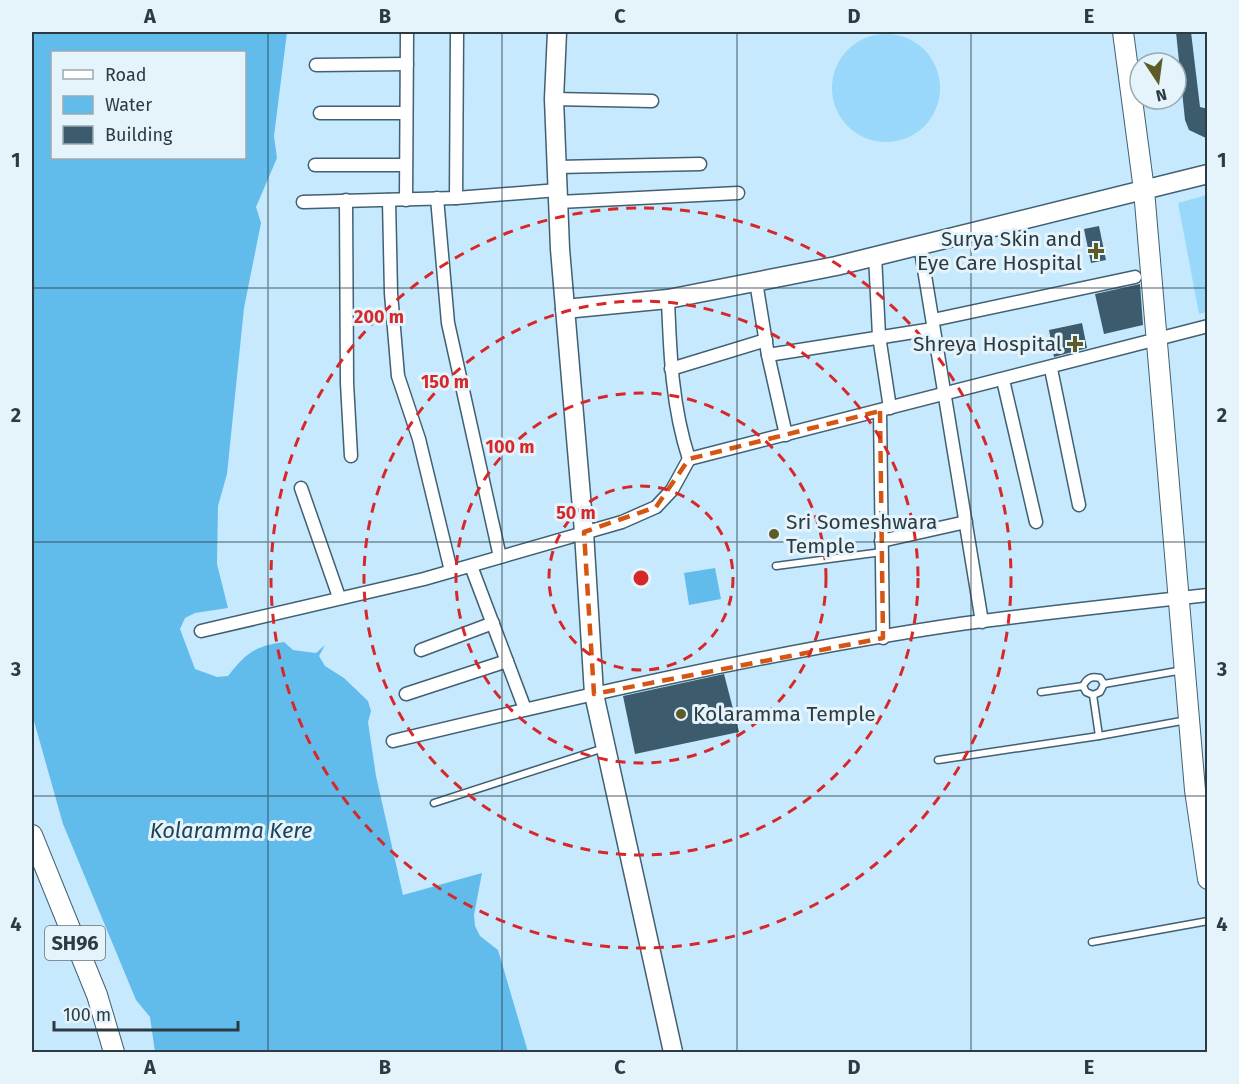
<svg xmlns="http://www.w3.org/2000/svg" width="1239" height="1084" font-family="'Fira Sans',sans-serif">
<style>
.green{fill:#9ad8fb}
.water{fill:#61bcec;fill-rule:evenodd}
.building{fill:#3c5c6d}
.lines{fill:none;stroke-linecap:round;stroke-linejoin:round}
.lane-casing{stroke:#416072;stroke-width:9}
.street-casing{stroke:#416072;stroke-width:15}
.secondary-casing{stroke:#416072;stroke-width:21}
.primary-casing{stroke:#416072;stroke-width:22}
.lane{stroke:#fff;stroke-width:6}
.street{stroke:#fff;stroke-width:12}
.secondary{stroke:#fff;stroke-width:18}
.primary{stroke:#fff;stroke-width:20}
.marked{fill:none;stroke:#d55612;stroke-width:4.5;stroke-dasharray:12 8;stroke-linejoin:round}
.grid{fill:none;stroke:#2c3a43;stroke-width:1.5;stroke-opacity:0.55}
.ring{fill:none;stroke:#d62828;stroke-width:3;stroke-dasharray:10 8}
.poi-dot{fill:#5d5c29;stroke:#e5f3fb;stroke-width:2}
.labels{text-anchor:middle;stroke-width:6;stroke-linejoin:round;paint-order:stroke}
.shield{fill:#e5f3fb;stroke:#64727a;stroke-width:1.5}
.shield-label{font-size:20px;font-weight:bold;fill:#2c3a43}
.poi-label{font-size:21px;fill:#2c3a43;stroke:#e5f3fb;text-anchor:end}
.water-label{font-size:22px;font-style:italic;fill:#1d4458;stroke:#e5f3fb}
.centre{fill:#d62828;stroke:#e5f3fb;stroke-width:3}
.ring-label{font-size:18px;text-anchor:middle;font-weight:bold;fill:#d62828;stroke:#e5f3fb;stroke-width:6;stroke-linejoin:round;paint-order:stroke}
.neatline{fill:none;stroke:#2c3a43;stroke-width:2}
.grid-label{font-size:20px;text-anchor:middle;font-weight:bold;fill:#2c3a43}
</style>
<rect width="100%" height="100%" fill="#c6e9fe"/>
<g class="green">
<circle cx="886" cy="88" r="54"/>
<polygon points="1207,195 1207,312 1199,314 1178,203"/>
</g>
<g class="water">
<path d="M 32,32 L 287,32 L 274,136 L 277,158 L 256,207 L 261,223 L 244,308 L 227,474 L 218,506 L 217,564 L 228,608 L 195,613 L 185,618 L 180,629 L 195,669 L 217,677 L 228,676 C 246,653 255,646 284,642 L 293,650 L 316,653 L 325,645 L 319,656 L 325,666 L 344,678 L 368,701 L 371,711 L 368,722 L 376,776 L 403,895 L 482,873 L 474,915 L 475,926 L 480,936 L 498,950 L 528,1052 L 155,1052 L 150,1017 L 136,1000 L 63,824 L 32,714 ZM 52,52 L 244,52 L 244,158 L 52,158 Z"/>
<polygon points="715,568 721,599 689,605 684,573"/>
</g>
<g class="building">
<polygon points="1176,32 1191,32 1200,107 1208,109 1208,139 1189,130 1185,120"/>
<polygon points="1099,226 1106,260 1091,263 1084,229"/>
<polygon points="1140,284 1143,325 1104,334 1095,294"/>
<polygon points="1082,323 1087,348 1054,357 1049,330"/>
<polygon points="724,674 739,732 635,754 623,696"/>
</g>
<g class="lines">
<defs>
<g id="lane">
<polyline points="776,566 882,552"/>
<polyline points="1104,684 1183,670"/>
<polyline points="1041,692 1083,686"/>
<path d="M 1093,695 L 1086,692 L 1083,686 C 1087,678 1091,676 1100,678 L 1104,684"/>
<polyline points="1093,695 1099,736"/>
<polyline points="1093,695 1100,692 1104,684"/>
<polyline points="938,760 1099,736 1187,720"/>
<polyline points="434,803 604,748"/>
<polyline points="1092,942 1208,921"/>
</g>
<g id="street">
<polyline points="316,65 407,64"/>
<polyline points="554,99 652,101"/>
<polyline points="320,113 406,113"/>
<polyline points="315,165 406,165"/>
<polyline points="557,167 700,164"/>
<polyline points="437,198 448,323 500,557"/>
<polyline points="456,198 457,32"/>
<polyline points="346,200 347,383 351,456"/>
<polyline points="389,200 391,293 398,376 419,439 451,571"/>
<polyline points="406,200 407,32"/>
<polyline points="303,202 456,198 558,190"/>
<polyline points="559,202 738,193"/>
<polyline points="920,245 982,622"/>
<polyline points="875,255 879,336 890,408"/>
<polyline points="756,282 768,355 786,435"/>
<path d="M 668,299 C 670,354 672,407 689,459 L 1208,326"/>
<polyline points="933,320 1135,277"/>
<polyline points="768,355 933,329"/>
<polyline points="671,369 766,340"/>
<polyline points="1051,369 1079,505"/>
<polyline points="1003,380 1036,522"/>
<polyline points="880,411 883,638"/>
<polyline points="301,488 339,597"/>
<polyline points="881,541 966,522"/>
<polyline points="471,566 525,709"/>
<polyline points="201,631 424,579 622,522 656,507 672,490 689,459"/>
<polyline points="421,650 493,623"/>
<polyline points="406,694 507,661"/>
<path d="M 393,741 C 581,696 769,652 960,624 C 1042,613 1125,604 1208,595"/>
</g>
<g id="secondary">
<polyline points="557,32 554,99 560,249 584,532 594,694 673,1052"/>
<polyline points="565,309 668,299 836,266 1208,174"/>
</g>
<g id="primary">
<polyline points="1123,32 1144,190 1195,790 1208,879"/>
<polyline points="32,835 97,995 114,1052"/>
</g>
</defs>
<use href="#lane" class="lane-casing"/>
<use href="#street" class="street-casing"/>
<use href="#secondary" class="secondary-casing"/>
<use href="#primary" class="primary-casing"/>
<use href="#lane" class="lane"/>
<use href="#street" class="street"/>
<use href="#secondary" class="secondary"/>
<use href="#primary" class="primary"/>
</g>
<path class="marked" d="M 880,411 L 883,638 L 594,694 L 584,532 L 656,507 L 689,459 Z"/>
<path class="grid" d="M 268,32 L 268,1052M 502,32 L 502,1052M 737,32 L 737,1052M 971,32 L 971,1052M 32,288 L 1208,288M 32,542 L 1208,542M 32,796 L 1208,796"/>
<g class="ring">
<circle cx="641" cy="578" r="92"/>
<circle cx="641" cy="578" r="185"/>
<circle cx="641" cy="578" r="277"/>
<circle cx="641" cy="578" r="370"/>
</g>
<g class="poi-dot">
<path d="M1093 242h6v6h6v6h-6v6h-6v-6h-6v-6h6z"/>
<path d="M1072 335h6v6h6v6h-6v6h-6v-6h-6v-6h6z"/>
<circle cx="774" cy="534" r="6"/>
<circle cx="681" cy="714" r="6"/>
</g>
<g class="labels">
<rect class="shield" x="45" y="926" width="60" height="34" rx="4.5"/>
<g class="shield-label">
<text x="75" y="950">SH96</text>
</g>
<g class="poi-label">
<text x="1082" y="246">Surya Skin and<tspan x="1082" dy="24">Eye Care Hospital</tspan></text>
<text x="1062" y="351">Shreya Hospital</text>
<text x="786" y="529" text-anchor="start">Sri Someshwara<tspan x="786" dy="24">Temple</tspan></text>
<text x="693" y="721" text-anchor="start">Kolaramma Temple</text>
</g>
<g class="water-label">
<text x="231" y="838">Kolaramma Kere</text>
</g>
</g>
<circle cx="641" cy="578" r="9" class="centre"/>
<g class="ring-label">
<text x="379" y="323">200 m</text>
<text x="445" y="388">150 m</text>
<text x="510" y="453">100 m</text>
<text x="576" y="519">50 m</text>
</g>
<rect width="1239" height="1084" fill="none" stroke="#e5f3fb" stroke-width="66"/>
<rect x="51" y="51" width="195" height="108" fill="#e5f3fb" stroke="#9ba9b1" stroke-width="1.5"/>
<rect x="63" y="70" width="30" height="9" fill="#ffffff" stroke="#9ba9b1" stroke-width="1.5"/>
<text x="105" y="81" font-size="18" fill="#2c3a43">Road</text>
<rect x="63" y="96" width="30" height="18" fill="#61bcec" stroke="#9ba9b1" stroke-width="1.5"/>
<text x="105" y="111" font-size="18" fill="#2c3a43">Water</text>
<rect x="63" y="126" width="30" height="18" fill="#3c5c6d" stroke="#9ba9b1" stroke-width="1.5"/>
<text x="105" y="141" font-size="18" fill="#2c3a43">Building</text>
<g transform="translate(1158 81) rotate(167)"><circle r="28" fill="#e5f3fb" stroke="#9ba9b1" stroke-width="1.5"/>
<path d="M0-4.5L10 22L0 15L-10 22Z" fill="#5d5c29"/>
<text y="-9" font-size="16" font-weight="bold" text-anchor="middle" fill="#2c3a43">N</text>
</g>
<path d="M54 1021v9h184v-9" fill="none" stroke="#2c3a43" stroke-width="3"/>
<text x="63" y="1021" font-size="18" fill="#2c3a43" stroke="#e5f3fb" stroke-width="4.5" paint-order="stroke">100 m</text>
<rect x="33" y="33" width="1173" height="1018" class="neatline"/>
<g class="grid-label">
<text x="150" y="23">A</text>
<text x="385" y="23">B</text>
<text x="620" y="23">C</text>
<text x="854" y="23">D</text>
<text x="1089" y="23">E</text>
<text x="16" y="167">1</text>
<text x="1222" y="167">1</text>
<text x="16" y="422">2</text>
<text x="1222" y="422">2</text>
<text x="16" y="676">3</text>
<text x="1222" y="676">3</text>
<text x="16" y="931">4</text>
<text x="1222" y="931">4</text>
<text x="150" y="1074">A</text>
<text x="385" y="1074">B</text>
<text x="620" y="1074">C</text>
<text x="854" y="1074">D</text>
<text x="1089" y="1074">E</text>
</g>
</svg>
